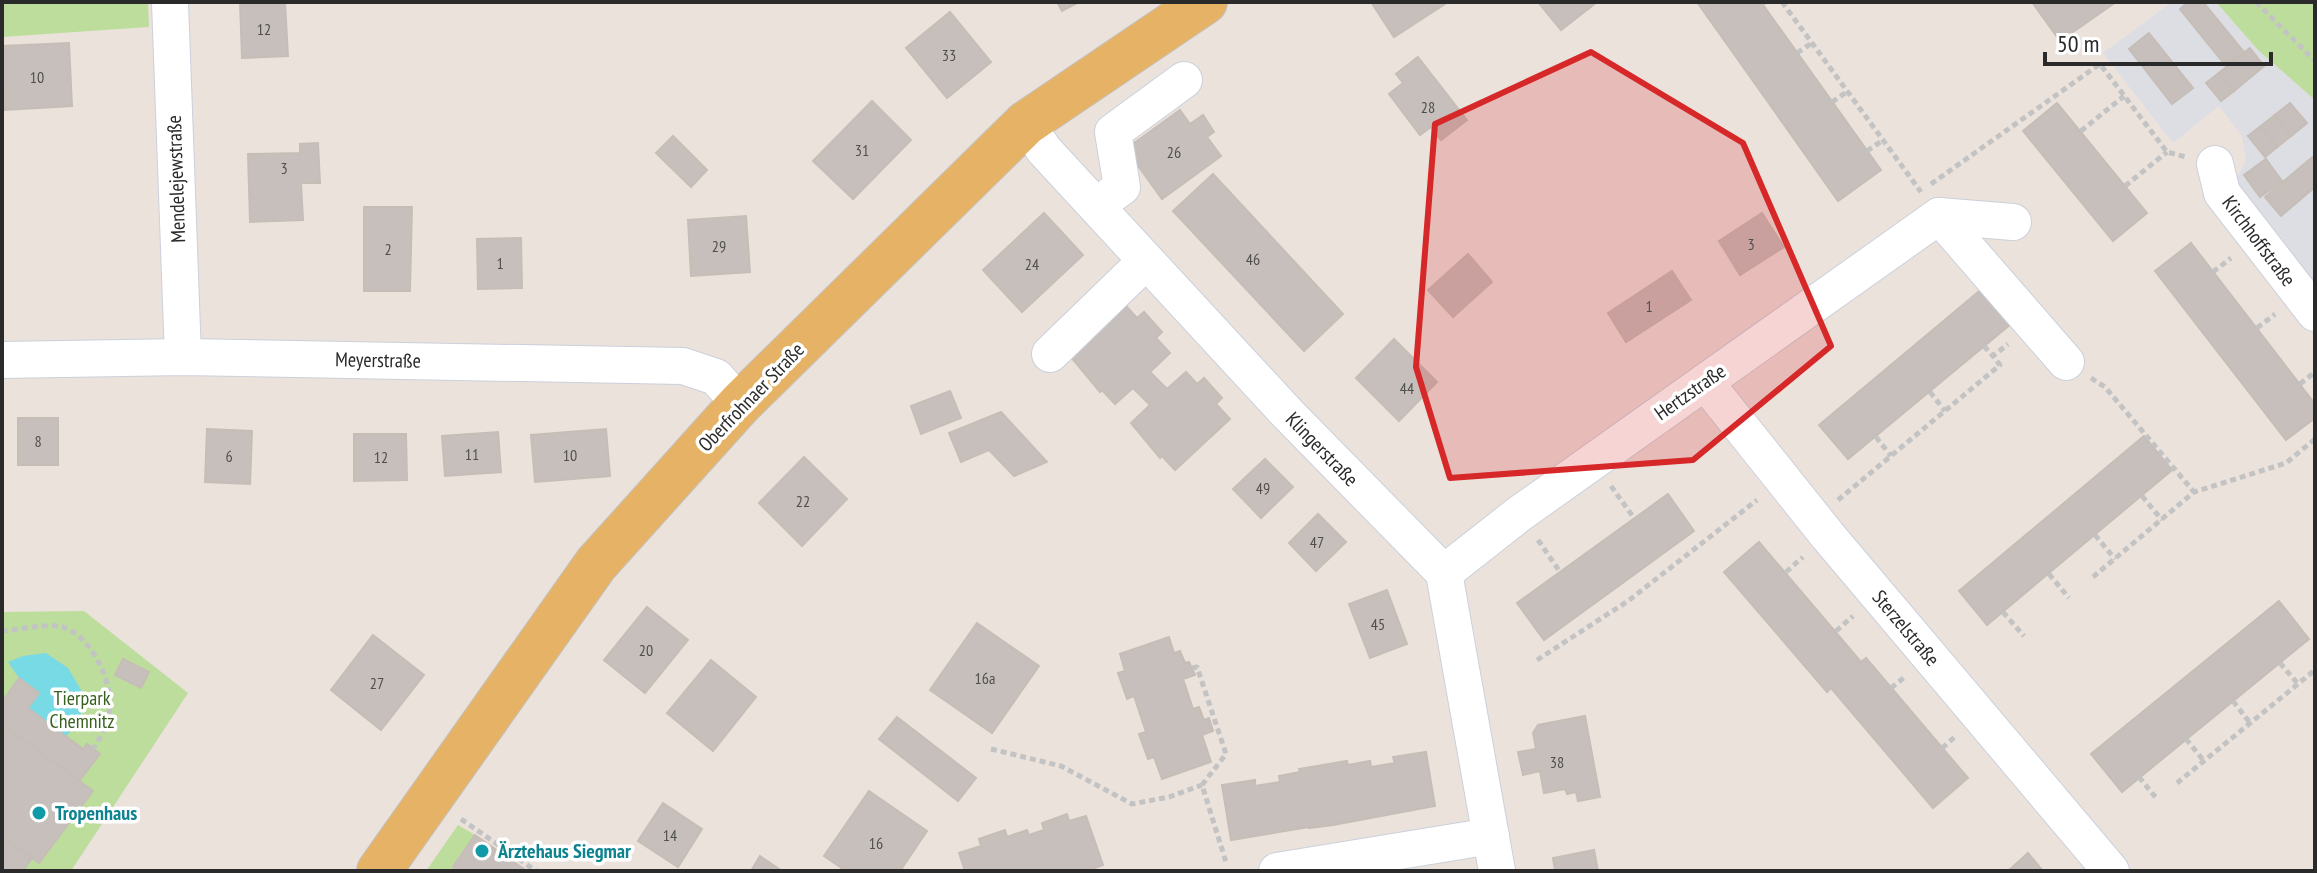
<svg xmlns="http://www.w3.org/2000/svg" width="2317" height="873" font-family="'PT Sans Narrow',sans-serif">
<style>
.industrial{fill:#dddde4}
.green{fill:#bddd9d}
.water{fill:#77dae5}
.building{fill:#c6bfbc;stroke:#c6beb6;stroke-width:2}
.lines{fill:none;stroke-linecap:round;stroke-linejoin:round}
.minor-casing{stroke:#cbd0da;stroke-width:38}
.major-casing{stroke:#c3c3c3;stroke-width:46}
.path{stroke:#c3c3c3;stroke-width:5;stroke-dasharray:6 4;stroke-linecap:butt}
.minor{stroke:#fff;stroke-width:36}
.major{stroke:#e6b366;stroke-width:44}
.marked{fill:#d62828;fill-opacity:0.2;stroke:#d62828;stroke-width:6;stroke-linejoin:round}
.culture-dot{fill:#0f9aa8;stroke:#fff;stroke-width:3}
.labels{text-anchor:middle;stroke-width:7;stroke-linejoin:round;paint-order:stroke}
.number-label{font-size:16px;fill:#514f4e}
.street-label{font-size:20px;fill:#2a2a2a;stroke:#fff}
.park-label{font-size:20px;fill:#37611f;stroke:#fff}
.culture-label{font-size:20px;font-weight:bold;fill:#0d838f;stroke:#fff;text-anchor:start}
</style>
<rect width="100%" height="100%" fill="#ebe2dc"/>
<polygon class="industrial" points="2172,2 2216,2 2258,50 2315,100 2315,294 2235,181 2246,161 2242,136 2219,106 2173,143 2103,53"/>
<g class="green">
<polygon points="2,2 148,2 149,27 2,37"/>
<polygon points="2216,2 2315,2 2315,100 2258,50"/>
<polygon points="84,611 188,693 71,871 2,871 2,612"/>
<polygon points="458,825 475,835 454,867 459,871 426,871"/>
</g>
<polygon class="water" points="46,653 68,668 81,690 81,715 66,737 28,708 19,678 8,662 23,656"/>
<g class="building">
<polygon points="240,2 285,2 288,56 242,58"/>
<polygon points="1057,2 1079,2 1062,11"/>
<polygon points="1371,2 1448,2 1394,37"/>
<polygon points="1538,2 1597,2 1561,30"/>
<polygon points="1697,2 1761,2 1881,170 1838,201"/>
<polygon points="2032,2 2116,2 2060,41"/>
<polygon points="2188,2 2203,2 2244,52 2226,66 2180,9"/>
<polygon points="950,12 991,62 947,98 906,48"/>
<polygon points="2149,33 2193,88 2172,104 2129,49"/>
<polygon points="69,43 72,106 5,110 2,46"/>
<polygon points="2250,48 2264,66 2234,91 2219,73"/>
<polygon points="1418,57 1467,120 1441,140 1431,127 1420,135 1389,94 1403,83 1396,74"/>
<polygon points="2219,73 2234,91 2221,101 2206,83"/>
<polygon points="872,101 911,140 853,199 813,161"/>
<polygon points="2057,103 2147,213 2113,241 2023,131"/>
<polygon points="2290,103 2307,123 2291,136 2275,115"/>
<polygon points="1180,110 1190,124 1203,115 1214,132 1207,137 1221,156 1162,199 1126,149"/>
<polygon points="2275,115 2291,136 2277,147 2261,126"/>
<polygon points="2261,126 2277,147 2265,157 2248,136"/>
<polygon points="673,136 707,170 691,187 656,153"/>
<polygon points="318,143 320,183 301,183 303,220 250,222 248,154 300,153 300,144"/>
<polygon points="2315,155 2315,187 2281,216 2265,197"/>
<polygon points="2266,159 2282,181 2260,197 2244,175"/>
<polygon points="1213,174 1343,314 1304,351 1173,211"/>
<polygon points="364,207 412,207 410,291 364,291"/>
<polygon points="1044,213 1083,255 1022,312 983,270"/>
<polygon points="1762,213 1784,247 1740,275 1719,241"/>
<polygon points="746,216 750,272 691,276 688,220"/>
<polygon points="521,238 522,288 478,289 477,239"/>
<polygon points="2191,243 2315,404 2315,418 2286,440 2155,271"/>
<polygon points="1468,254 1492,282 1453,317 1428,290"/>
<polygon points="1672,271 1691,300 1626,342 1608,313"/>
<polygon points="1983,288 2012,323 1848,459 1819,425"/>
<polygon points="1126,306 1137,318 1144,312 1162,332 1156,338 1170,353 1150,372 1167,389 1186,372 1197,384 1204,378 1222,398 1216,404 1230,419 1175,470 1162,456 1160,458 1131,423 1150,405 1133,388 1115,404 1102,390 1100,392 1071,357"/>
<polygon points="1394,339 1437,382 1399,421 1356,378"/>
<polygon points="950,391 961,418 921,434 911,406"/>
<polygon points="1001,412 1047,462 1014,476 989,450 961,462 949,433"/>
<rect x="18" y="418" width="40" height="47"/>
<polygon points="207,429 252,431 250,484 205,482"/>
<polygon points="606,429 610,476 535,482 531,435"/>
<polygon points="498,432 501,472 445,476 442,436"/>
<polygon points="354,434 406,434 407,480 354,481"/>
<polygon points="2144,436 2172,470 1987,625 1959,591"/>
<polygon points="804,457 847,499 802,546 759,503"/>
<polygon points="1265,459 1293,487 1261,518 1233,489"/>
<polygon points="1668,494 1694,531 1544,640 1517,603"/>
<polygon points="1318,514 1346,542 1316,571 1289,543"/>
<polygon points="1759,542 1861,662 1866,658 1968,778 1933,808 1831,688 1827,692 1724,572"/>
<polygon points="1387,590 1407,644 1370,658 1349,604"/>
<polygon points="2279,601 2309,639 2122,792 2091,754"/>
<polygon points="647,607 688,640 645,693 604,660"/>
<polygon points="977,623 1039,666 992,733 930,690"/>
<polygon points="373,635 424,675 381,730 331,690"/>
<polygon points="1169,637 1174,653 1180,651 1185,663 1189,662 1195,675 1183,679 1193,709 1199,707 1204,720 1209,718 1213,731 1202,735 1211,762 1162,779 1154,757 1148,759 1139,734 1146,732 1134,696 1127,699 1118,673 1125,671 1120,654"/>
<polygon points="123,659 149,672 141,688 115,675"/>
<polygon points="711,660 756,697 713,751 667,713"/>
<polygon points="19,678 39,693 28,708 83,749 87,744 100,754 79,781 2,724 2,702"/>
<polygon points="1585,716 1600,797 1578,801 1576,792 1567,794 1565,789 1544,793 1540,771 1523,775 1518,752 1536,749 1533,733 1538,725"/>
<polygon points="897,717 976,778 958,801 879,739"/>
<polygon points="2,724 93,791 39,863 2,836"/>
<polygon points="1426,752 1435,806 1333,825 1309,828 1309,827 1231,840 1222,785 1255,780 1255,786 1280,782 1279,776 1300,772 1299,769 1347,761 1348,765 1370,761 1371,767 1395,763 1393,757"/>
<polygon points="869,791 927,831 900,871 846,871 824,856"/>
<polygon points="663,803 702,829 678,867 638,841"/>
<polygon points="1067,814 1069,821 1086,816 1103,865 1087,871 965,871 959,853 981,846 979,839 1005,830 1007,837 1027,830 1029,835 1044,830 1042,823"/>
<polygon points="475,835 527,871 459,871 453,867"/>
<polygon points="2,836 32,858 23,871 2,871"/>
<polygon points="1594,850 1598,871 1555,871 1553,858"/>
<polygon points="2028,853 2043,871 2008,871"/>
<polygon points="760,856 782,871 751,871"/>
</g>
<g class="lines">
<defs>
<g id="minor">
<polyline points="170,2 183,357"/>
<polyline points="1026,123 1044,150 1288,414 1444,573 1497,871"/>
<polyline points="2215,164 2222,193 2315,313"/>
<polyline points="1096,206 1122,187 1113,132 1184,80"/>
<polyline points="1939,216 2066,362"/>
<polyline points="1939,216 2013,222"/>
<polyline points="1050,354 1146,261"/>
<polyline points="2,360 183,357 683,366 716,377 740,404"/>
<polyline points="1705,382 1828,536 2111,871"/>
<polyline points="1444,573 1519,514 1939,216"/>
<polyline points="1277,871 1491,836"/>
</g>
<polyline id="major" points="379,871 596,564 740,404 1026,123 1205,2"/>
</defs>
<use href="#minor" class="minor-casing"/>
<use href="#major" class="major-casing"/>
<g class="path">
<polyline points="1782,2 1921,192"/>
<polyline points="2256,2 2315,61"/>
<polyline points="1762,4 1765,2"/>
<polyline points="1797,53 1812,43"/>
<polyline points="1832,102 1848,91"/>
<polyline points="2081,131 2124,96"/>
<polyline points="1867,151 1883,140"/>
<polyline points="1931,184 2100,64 2167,152 2186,157"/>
<polyline points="2125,186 2167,152"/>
<polyline points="2213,272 2231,258"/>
<polyline points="2257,328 2275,314"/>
<polyline points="1984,346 1993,356"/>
<polyline points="2091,378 2105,387 2194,492"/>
<polyline points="2300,384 2315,372"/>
<polyline points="1930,392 1945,411"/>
<polyline points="1876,437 1891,456"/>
<polyline points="1611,486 1634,518"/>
<polyline points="2142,496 2162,520"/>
<polyline points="1838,500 2000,365 1993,356 2008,344"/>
<polyline points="2095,535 2115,559"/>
<polyline points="1538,540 1560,572"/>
<polyline points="1786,572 1803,557"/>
<polyline points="2049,574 2069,598"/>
<polyline points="2093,577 2194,492 2286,463 2315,439"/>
<polyline points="2003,612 2024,636"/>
<path d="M 2,631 C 18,630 42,624 58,626 C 87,630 110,675 110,703 C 110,719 102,735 93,749"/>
<polyline points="1836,631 1853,616"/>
<polyline points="1537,660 1628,601 1757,500"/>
<polyline points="2280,663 2298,684"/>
<polyline points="1192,668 1197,667 1226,754 1202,785 1226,862"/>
<polyline points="1891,688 1906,676"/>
<polyline points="2233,701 2250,723"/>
<polyline points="2186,739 2204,761"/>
<polyline points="1942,748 1957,735"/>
<polyline points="991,749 1061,766 1132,804 1169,797 1202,785"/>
<polyline points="2139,777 2157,799"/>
<polyline points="2177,783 2315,670"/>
<polyline points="461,819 536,871"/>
</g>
<use href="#minor" class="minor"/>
<use href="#major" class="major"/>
</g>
<path class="marked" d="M 1591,52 L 1743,143 L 1831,346 L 1693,460 L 1450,478 L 1416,367 L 1435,124 Z"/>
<g class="culture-dot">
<circle cx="39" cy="813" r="8"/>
<circle cx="482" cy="851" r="8"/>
</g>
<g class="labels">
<g class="number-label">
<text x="264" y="35">12</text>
<text x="949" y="61">33</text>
<text x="37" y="83">10</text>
<text x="1428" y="113">28</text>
<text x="862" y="156">31</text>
<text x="1174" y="158">26</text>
<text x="284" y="174">3</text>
<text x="1751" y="250">3</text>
<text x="719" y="252">29</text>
<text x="388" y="255">2</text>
<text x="1253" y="265">46</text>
<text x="500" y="269">1</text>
<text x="1032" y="270">24</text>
<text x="1649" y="312">1</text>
<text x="1407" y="394">44</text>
<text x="38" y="447">8</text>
<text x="472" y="460">11</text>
<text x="570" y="461">10</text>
<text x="229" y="462">6</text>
<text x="381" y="463">12</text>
<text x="1263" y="494">49</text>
<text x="803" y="507">22</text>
<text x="1317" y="548">47</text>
<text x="1378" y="630">45</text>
<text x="646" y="656">20</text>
<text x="985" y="684">16a</text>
<text x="377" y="689">27</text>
<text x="1557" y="768">38</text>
<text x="670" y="841">14</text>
<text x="876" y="849">16</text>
</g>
<g class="street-label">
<text transform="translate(176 179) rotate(-92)" y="7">Mendelejewstraße</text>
<text transform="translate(2259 241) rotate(53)" y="7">Kirchhoffstraße</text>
<text transform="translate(378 360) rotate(1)" y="7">Meyerstraße</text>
<text transform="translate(1690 392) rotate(-35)" y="7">Hertzstraße</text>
<text transform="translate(751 397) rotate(-46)" y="7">Oberfrohnaer Straße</text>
<text transform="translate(1322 449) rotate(46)" y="7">Klingerstraße</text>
<text transform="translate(1906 628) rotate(50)" y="7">Sterzelstraße</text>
</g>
<g class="park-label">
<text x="82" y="705">Tierpark<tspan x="82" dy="23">Chemnitz</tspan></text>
</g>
<g class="culture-label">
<text x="55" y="820">Tropenhaus</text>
<text x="498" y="858">Ärztehaus Siegmar</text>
</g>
</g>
<rect width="2317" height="873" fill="none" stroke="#2a2a2a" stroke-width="8"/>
<path d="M2045 52v12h226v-12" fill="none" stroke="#2a2a2a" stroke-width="4"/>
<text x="2057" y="52" font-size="24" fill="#2a2a2a" stroke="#ffffff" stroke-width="6" paint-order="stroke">50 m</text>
</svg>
